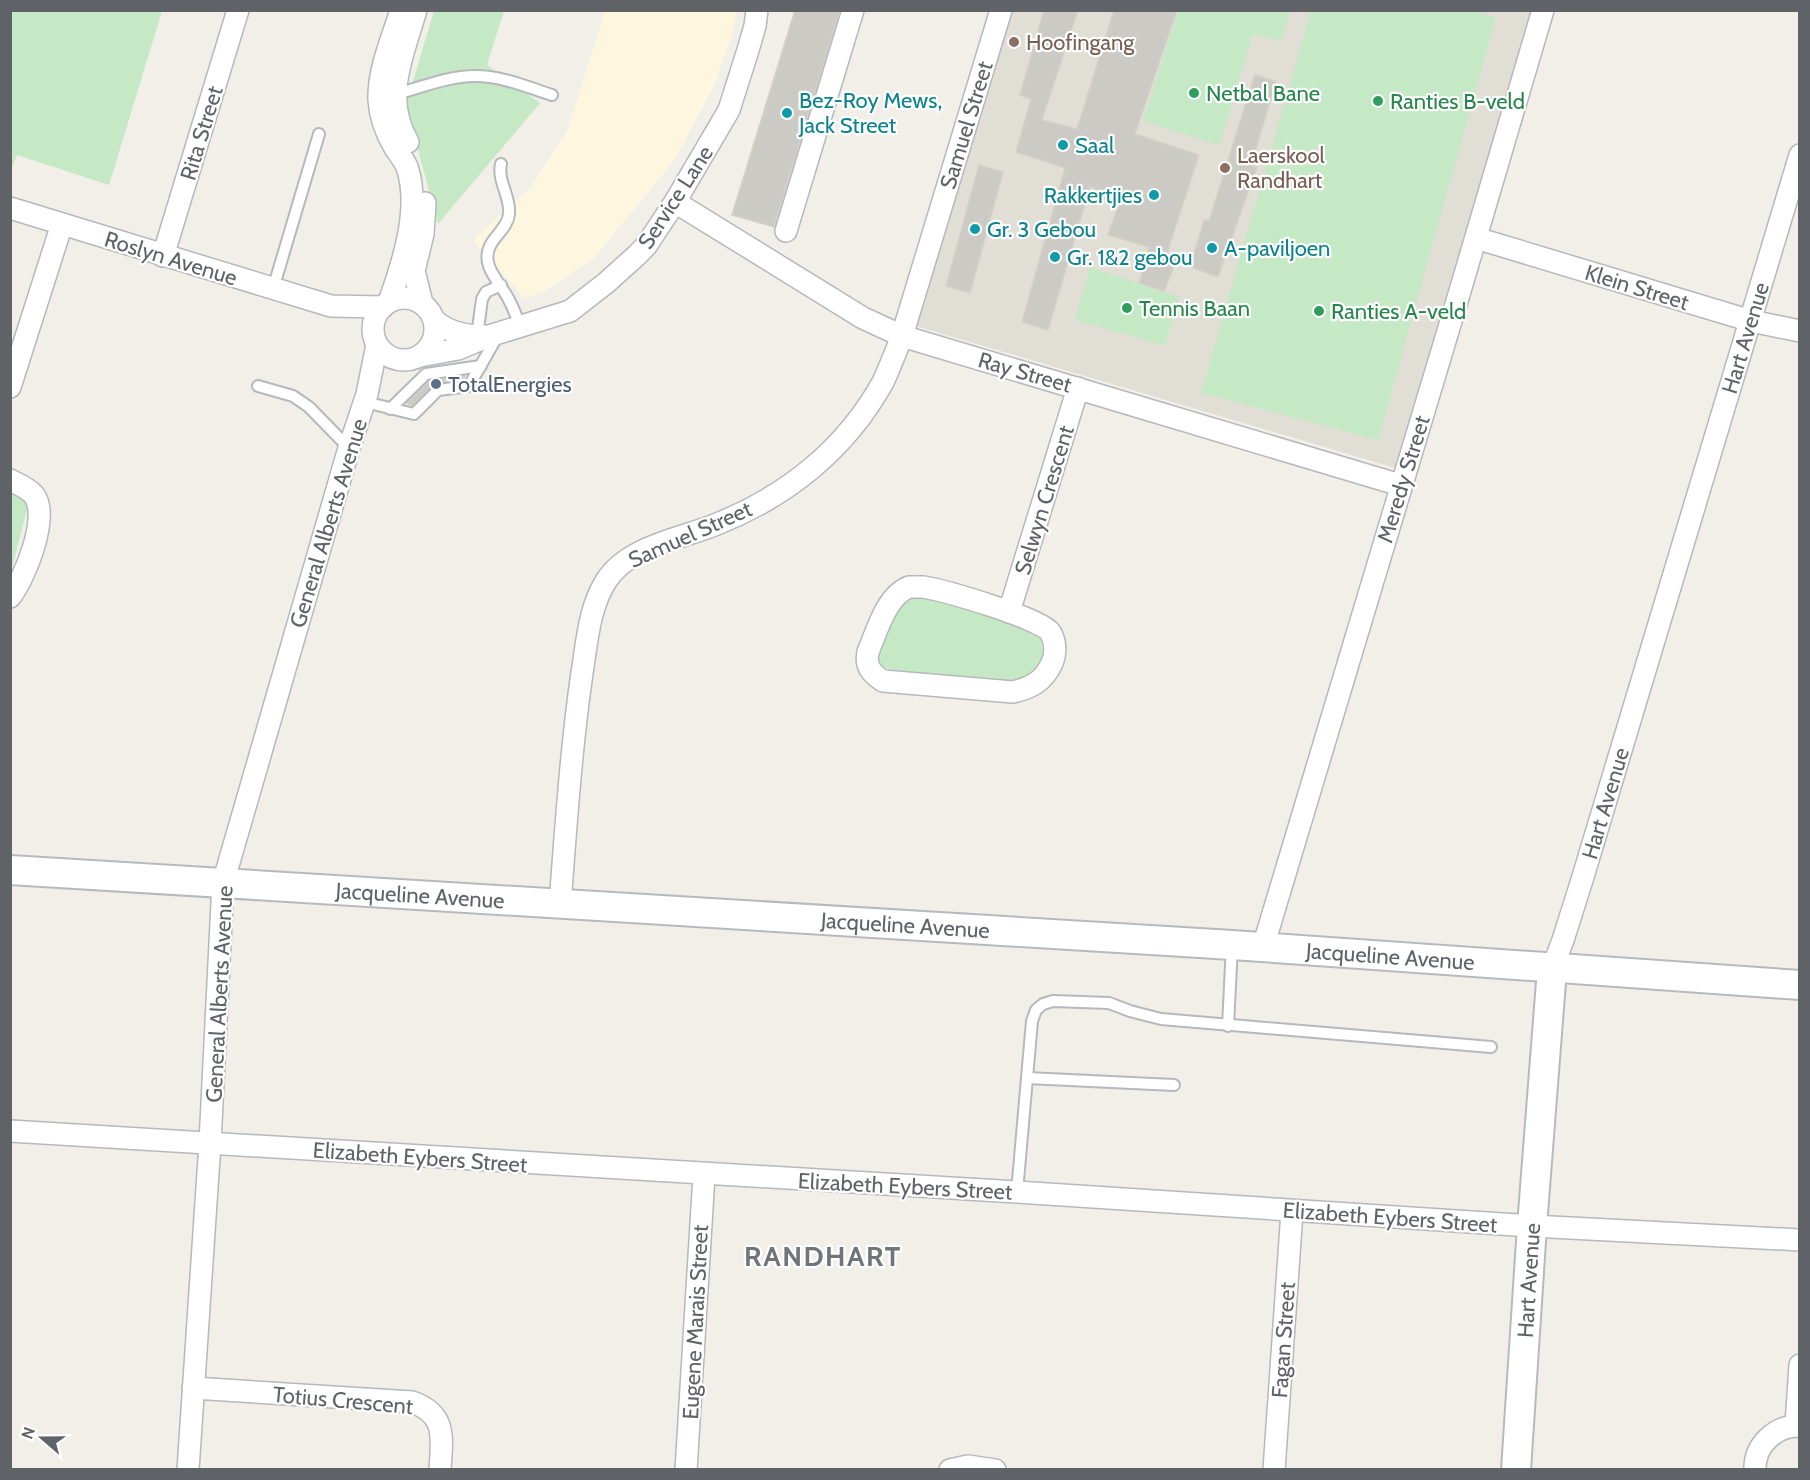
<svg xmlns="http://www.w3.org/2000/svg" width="1810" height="1480" font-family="Cabin,sans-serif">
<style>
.commercial{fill:#fef7e0}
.education{fill:#e1ded6}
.green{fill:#c5e8c5}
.building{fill:#cccac5;stroke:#d6d1c6;stroke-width:1.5}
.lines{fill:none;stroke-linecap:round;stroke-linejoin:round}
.lane-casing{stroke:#b5b8bc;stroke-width:14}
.street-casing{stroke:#b5b8bc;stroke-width:24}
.secondary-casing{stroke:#b6babf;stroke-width:32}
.lane{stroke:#fff;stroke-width:10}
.street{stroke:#fff;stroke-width:21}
.secondary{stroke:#fff;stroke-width:28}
.education-dot{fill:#8d6e63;stroke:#fff;stroke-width:2}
.leisure-dot{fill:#2e9e5b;stroke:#fff;stroke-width:2}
.culture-dot{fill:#0f9aa8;stroke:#fff;stroke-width:2}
.service-dot{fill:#5c6f8a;stroke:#fff;stroke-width:2}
.labels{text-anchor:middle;stroke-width:4.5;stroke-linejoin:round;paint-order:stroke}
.education-label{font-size:22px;fill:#785e54;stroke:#fff;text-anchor:start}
.leisure-label{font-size:22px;fill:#27864d;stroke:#fff;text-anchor:start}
.culture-label{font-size:22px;fill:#0d838f;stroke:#fff;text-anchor:start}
.street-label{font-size:22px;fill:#5f6368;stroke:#fff}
.service-label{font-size:22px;fill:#4e5e75;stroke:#fff;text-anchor:start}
.district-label{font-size:28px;font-weight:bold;letter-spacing:1.5px;fill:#70757a;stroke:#fff}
</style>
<rect width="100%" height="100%" fill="#f1efe8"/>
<polygon class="commercial" points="605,11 737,11 732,35 714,86 673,162 595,257 546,291 524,298 473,240 529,189 568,129"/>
<polygon class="education" points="1009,11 1534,11 1399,469 916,326"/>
<g class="green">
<polygon points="1467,10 1496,17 1378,440 1201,393 1311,11"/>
<polygon points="10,11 162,11 109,185 17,155 11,169"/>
<polygon points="434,11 504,11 487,65 540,103 438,224 406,105"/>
<polygon points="1178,11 1290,11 1281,41 1253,34 1219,145 1143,121"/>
<polygon points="1090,267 1179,297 1165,346 1075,320"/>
<polygon points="11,492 23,498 28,505 11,572"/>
<path d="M 912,595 L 932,599 L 1029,629 L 1039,635 C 1045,649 1045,666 1030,676 C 1018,685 924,678 906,674 C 895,672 885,668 876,662 L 890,616 Z"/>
</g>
<g class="building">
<polygon points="795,10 840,10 774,227 732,215"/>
<polygon points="1044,10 1078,10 1042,120 1077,129 1114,10 1177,10 1135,134 1199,155 1167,253 1178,257 1164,291 1139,283 1149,247 1108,235 1121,198 1090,187 1048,330 1022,322 1065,168 1016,152 1031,99 1020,95"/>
<polygon points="1255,74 1276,82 1251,165 1257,167 1218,277 1190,267 1204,220 1209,221"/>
<polygon points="979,165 1003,172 970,293 946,286"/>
<polygon points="465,376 464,379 440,382 439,380"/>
<polygon points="428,382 432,386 412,406 407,403"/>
</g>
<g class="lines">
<defs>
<g id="lane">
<path d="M 393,95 C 419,88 448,76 475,76 C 502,76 527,87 552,95"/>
<path d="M 501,164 C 497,181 511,197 509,214 C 508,227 495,235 490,246 C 480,266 501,283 509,300 C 514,309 517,318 520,326"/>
<polyline points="273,289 319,134"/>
<polyline points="477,336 482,299 486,292 501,285"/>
<polyline points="258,386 293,396 309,407 349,448"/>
<polyline points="365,402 414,414 438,390 469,386 498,335"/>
<polyline points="390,409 426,374 481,366"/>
<polyline points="1228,1026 1232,945"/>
<polyline points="1027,1078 1174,1085"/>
<polyline points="1017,1192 1032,1021 1036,1010 1043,1004 1053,1001 1109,1003 1130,1011 1161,1019 1491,1047"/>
</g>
<g id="street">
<path d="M 408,142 C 382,97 403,56 416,10"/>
<polyline points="675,202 863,318 902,336 1400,485"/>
<polyline points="10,208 331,306 383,307"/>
<polyline points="786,231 853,10"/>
<polyline points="1476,238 1751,321 1800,331"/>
<polyline points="163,256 238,10"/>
<circle cx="404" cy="329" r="31"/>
<path d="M 389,302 C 403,263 421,208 407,167 C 404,160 399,154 395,148 C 386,133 380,116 379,100 C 378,70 392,39 401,10"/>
<polyline points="422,303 414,271 423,234 425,203"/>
<path d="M 435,321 C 450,333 466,336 485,336"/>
<polyline points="420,356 458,349 489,336 570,311 606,283 636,256 646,246 675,202 729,110 748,50 755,26 757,10"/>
<polyline points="10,387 62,224"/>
<path d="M 10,480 C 18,484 28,488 34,495 C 50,517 25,578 10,597"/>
<path d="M 909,587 C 914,587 918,587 923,587 C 943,590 1040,618 1050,632 C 1056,641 1056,654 1052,663 C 1044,681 1031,688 1013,692 L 883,681 C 871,673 865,666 868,652 C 877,631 886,596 909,587 Z"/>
<polyline points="1009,612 1078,388"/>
<path d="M 560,904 C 566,826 571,749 582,673 C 587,642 589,608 606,581 C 628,546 681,539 717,524 C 787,496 846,449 883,382 C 890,367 896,351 902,336 L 1001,10"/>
<path d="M 1263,947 C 1356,634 1452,323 1543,10"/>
<path id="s1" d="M 1552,969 L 1563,940 L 1582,880 L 1800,155"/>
<polyline points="10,1131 1017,1192 1532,1226 1800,1240"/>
<path d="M 193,1388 L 412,1402 C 447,1414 442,1438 440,1470"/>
<polyline points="1796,1425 1800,1365"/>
<polyline points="188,1470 210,1143 223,883 349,448 367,394 377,345"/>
<polyline points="686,1470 704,1175"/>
<polyline points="950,1470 968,1466 995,1470"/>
<polyline points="1274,1470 1292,1211"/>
<path d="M 1755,1470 C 1754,1445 1776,1425 1800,1426"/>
</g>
<g id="secondary">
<path id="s2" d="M 10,870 L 1232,945 L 1800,985"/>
<path id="s3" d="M 1516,1470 L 1532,1226 L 1552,969"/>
</g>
</defs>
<use href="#lane" class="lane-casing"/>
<use href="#street" class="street-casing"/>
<use href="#secondary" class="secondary-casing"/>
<use href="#lane" class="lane"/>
<use href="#street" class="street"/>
<use href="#secondary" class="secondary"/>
</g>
<g class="education-dot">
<circle cx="1014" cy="42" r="6"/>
<circle cx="1225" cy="168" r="6"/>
</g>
<g class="leisure-dot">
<circle cx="1194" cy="93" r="6"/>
<circle cx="1378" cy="101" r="6"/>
<circle cx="1127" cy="308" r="6"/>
<circle cx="1319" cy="311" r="6"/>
</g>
<g class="culture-dot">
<circle cx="787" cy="113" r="6"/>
<circle cx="1063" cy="145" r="6"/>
<circle cx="1154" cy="195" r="6"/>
<circle cx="975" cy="229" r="6"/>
<circle cx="1212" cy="248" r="6"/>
<circle cx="1055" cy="257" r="6"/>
</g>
<circle class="service-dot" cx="436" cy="384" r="6"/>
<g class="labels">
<g class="education-label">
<text x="1026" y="50">Hoofingang</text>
<text x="1237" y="163">Laerskool<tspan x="1237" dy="25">Randhart</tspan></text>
</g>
<g class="leisure-label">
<text x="1206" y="101">Netbal Bane</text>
<text x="1390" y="109">Ranties B-veld</text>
<text x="1139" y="316">Tennis Baan</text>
<text x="1331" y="319">Ranties A-veld</text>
</g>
<g class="culture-label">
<text x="799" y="108">Bez-Roy Mews,<tspan x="799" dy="25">Jack Street</tspan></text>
<text x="1075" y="153">Saal</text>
<text x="1142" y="203" text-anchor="end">Rakkertjies</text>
<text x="987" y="237">Gr. 3 Gebou</text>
<text x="1224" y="256">A-paviljoen</text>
<text x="1067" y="265">Gr. 1&amp;2 gebou</text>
</g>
<g class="street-label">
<text transform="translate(966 125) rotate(-73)" y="8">Samuel Street</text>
<text transform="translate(201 133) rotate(-73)" y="8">Rita Street</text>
<text transform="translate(675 197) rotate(-57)" y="8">Service Lane</text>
<text transform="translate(171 258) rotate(17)" y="8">Roslyn Avenue</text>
<text transform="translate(1637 287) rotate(17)" y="8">Klein Street</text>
<text dy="8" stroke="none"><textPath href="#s1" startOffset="660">Hart Avenue</textPath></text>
<text transform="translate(1025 372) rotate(16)" y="8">Ray Street</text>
<text transform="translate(1403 479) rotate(-73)" y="8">Meredy Street</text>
<text transform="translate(1044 500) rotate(-73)" y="8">Selwyn Crescent</text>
<text transform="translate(328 523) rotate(-73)" y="8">General Alberts Avenue</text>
<text transform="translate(690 534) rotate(-24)" y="8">Samuel Street</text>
<text dy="8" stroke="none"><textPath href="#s1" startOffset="174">Hart Avenue</textPath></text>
<text dy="8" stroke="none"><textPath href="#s2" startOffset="411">Jacqueline Avenue</textPath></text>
<text dy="8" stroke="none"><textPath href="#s2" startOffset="897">Jacqueline Avenue</textPath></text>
<text dy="8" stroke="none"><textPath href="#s2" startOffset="1383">Jacqueline Avenue</textPath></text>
<text transform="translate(219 994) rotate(-87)" y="8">General Alberts Avenue</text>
<text transform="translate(420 1157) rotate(4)" y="8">Elizabeth Eybers Street</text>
<text transform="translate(905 1186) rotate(3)" y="8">Elizabeth Eybers Street</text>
<text transform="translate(1390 1217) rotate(4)" y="8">Elizabeth Eybers Street</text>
<text dy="8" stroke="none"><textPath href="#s3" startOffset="190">Hart Avenue</textPath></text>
<text transform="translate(695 1322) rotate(-87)" y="8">Eugene Marais Street</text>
<text transform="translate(1283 1340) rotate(-86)" y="8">Fagan Street</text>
<text transform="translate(343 1400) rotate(5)" y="8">Totius Crescent</text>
</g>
<g class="service-label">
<text x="448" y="392">TotalEnergies</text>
</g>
<g class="district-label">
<text x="823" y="1266">RANDHART</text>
</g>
</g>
<rect width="1810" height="1480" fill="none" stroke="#5f6368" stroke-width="24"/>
<g transform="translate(42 1438) rotate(290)" stroke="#ffffff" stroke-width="4.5" paint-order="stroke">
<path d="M0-4.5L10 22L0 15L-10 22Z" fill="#5f6368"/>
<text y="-9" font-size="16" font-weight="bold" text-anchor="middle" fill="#5f6368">N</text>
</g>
</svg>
